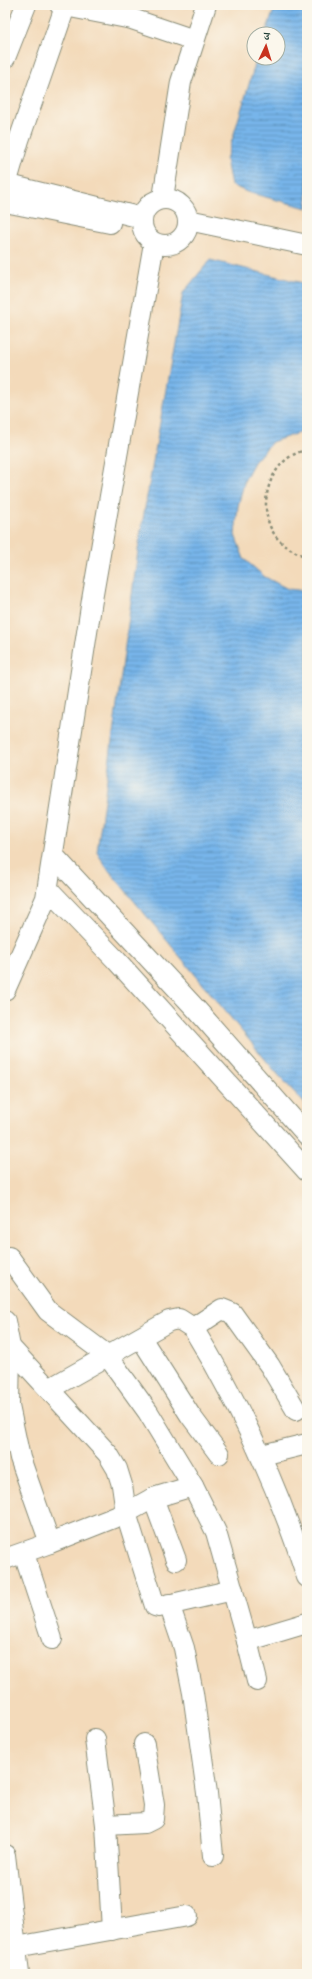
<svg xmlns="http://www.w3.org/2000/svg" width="312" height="1979" font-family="'Gentium Book Plus','Noto Serif Devanagari',serif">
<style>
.water{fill:url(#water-rules);stroke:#4b798f}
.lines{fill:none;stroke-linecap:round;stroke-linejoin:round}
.minor-casing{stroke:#898c77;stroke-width:22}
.path{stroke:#898c77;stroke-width:2.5;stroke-dasharray:3 3;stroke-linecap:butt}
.minor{stroke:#fff;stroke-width:20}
</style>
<defs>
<pattern id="water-rules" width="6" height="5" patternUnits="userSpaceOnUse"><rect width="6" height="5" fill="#77b5ea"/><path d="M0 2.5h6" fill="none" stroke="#6194be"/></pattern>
</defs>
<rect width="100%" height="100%" fill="#fbf7ec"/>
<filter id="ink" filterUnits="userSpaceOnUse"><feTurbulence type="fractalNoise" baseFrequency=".025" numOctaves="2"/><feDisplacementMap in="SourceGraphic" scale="8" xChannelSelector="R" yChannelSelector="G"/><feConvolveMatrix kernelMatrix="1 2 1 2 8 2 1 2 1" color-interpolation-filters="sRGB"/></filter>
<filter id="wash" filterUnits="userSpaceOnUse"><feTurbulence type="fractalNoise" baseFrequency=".012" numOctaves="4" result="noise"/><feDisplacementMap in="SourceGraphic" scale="16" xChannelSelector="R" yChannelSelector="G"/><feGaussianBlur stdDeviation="0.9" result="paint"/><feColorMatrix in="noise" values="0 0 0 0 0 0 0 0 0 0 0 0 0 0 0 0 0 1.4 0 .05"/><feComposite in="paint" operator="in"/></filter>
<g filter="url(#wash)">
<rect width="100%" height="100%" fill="#f3daba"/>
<g class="water">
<polygon points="276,5 307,5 307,208 247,192 231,185 226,160 257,58 278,58 278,34 265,34"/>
<polygon points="210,260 307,284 307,430 272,442 254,462 245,479 238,506 235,535 244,559 265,577 288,589 307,591 307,1106 274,1070 106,867 97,852 140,536 183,293"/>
</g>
</g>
<g filter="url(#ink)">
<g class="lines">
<defs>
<g id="minor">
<polyline points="60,5 132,19 194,40"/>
<polyline points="5,58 26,5"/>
<polyline points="5,184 142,218"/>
<polyline points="5,188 19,140 65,7"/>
<polyline points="163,198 181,82 206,5"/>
<circle cx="165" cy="222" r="23"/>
<polyline points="5,202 110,223"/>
<polyline points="188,220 307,245"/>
<polyline points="54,856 197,1010 307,1135"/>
<polyline points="48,889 116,960 307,1171"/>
<polyline points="5,990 46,898 92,600 154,243"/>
<polyline points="9,1257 48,1311 107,1355 148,1412 193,1486"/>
<polyline points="5,1321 10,1347 9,1406 20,1458 50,1543 126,1513 153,1498 193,1486 216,1532 247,1641 307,1623"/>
<polyline points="193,1328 222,1309 232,1313 270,1366 296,1410"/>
<polyline points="141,1338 190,1415 219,1454"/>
<polyline points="10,1347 108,1454 117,1469 122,1485 126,1513 155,1606 159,1607 233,1590"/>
<path d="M 49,1389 L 169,1321 L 179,1319 L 193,1328 C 241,1406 279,1489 307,1577"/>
<polyline points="262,1455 307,1444"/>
<polyline points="153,1498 176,1560"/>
<polyline points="24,1554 52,1639"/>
<polyline points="5,1559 50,1543"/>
<polyline points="169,1604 184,1648 193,1693 207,1793 213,1856"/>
<polyline points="247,1641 257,1681"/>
<polyline points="95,1739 106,1825 112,1930"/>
<polyline points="106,1825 145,1823 153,1819 154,1805 144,1744"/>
<polyline points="5,1855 19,1974"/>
<polyline points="16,1947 187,1916"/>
</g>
</defs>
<use href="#minor" class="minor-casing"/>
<path class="path" d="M 307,450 C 269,456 253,511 278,539 C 287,548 296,553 307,557"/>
<use href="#minor" class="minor"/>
</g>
</g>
<rect width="312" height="1979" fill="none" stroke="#fbf7ec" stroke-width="20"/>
<g transform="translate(266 46) rotate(4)"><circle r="19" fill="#fbf7ec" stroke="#a3ada2"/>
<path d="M0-3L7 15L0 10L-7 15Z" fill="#c8321e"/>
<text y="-6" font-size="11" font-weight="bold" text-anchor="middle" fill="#1f3d34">उ</text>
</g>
</svg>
